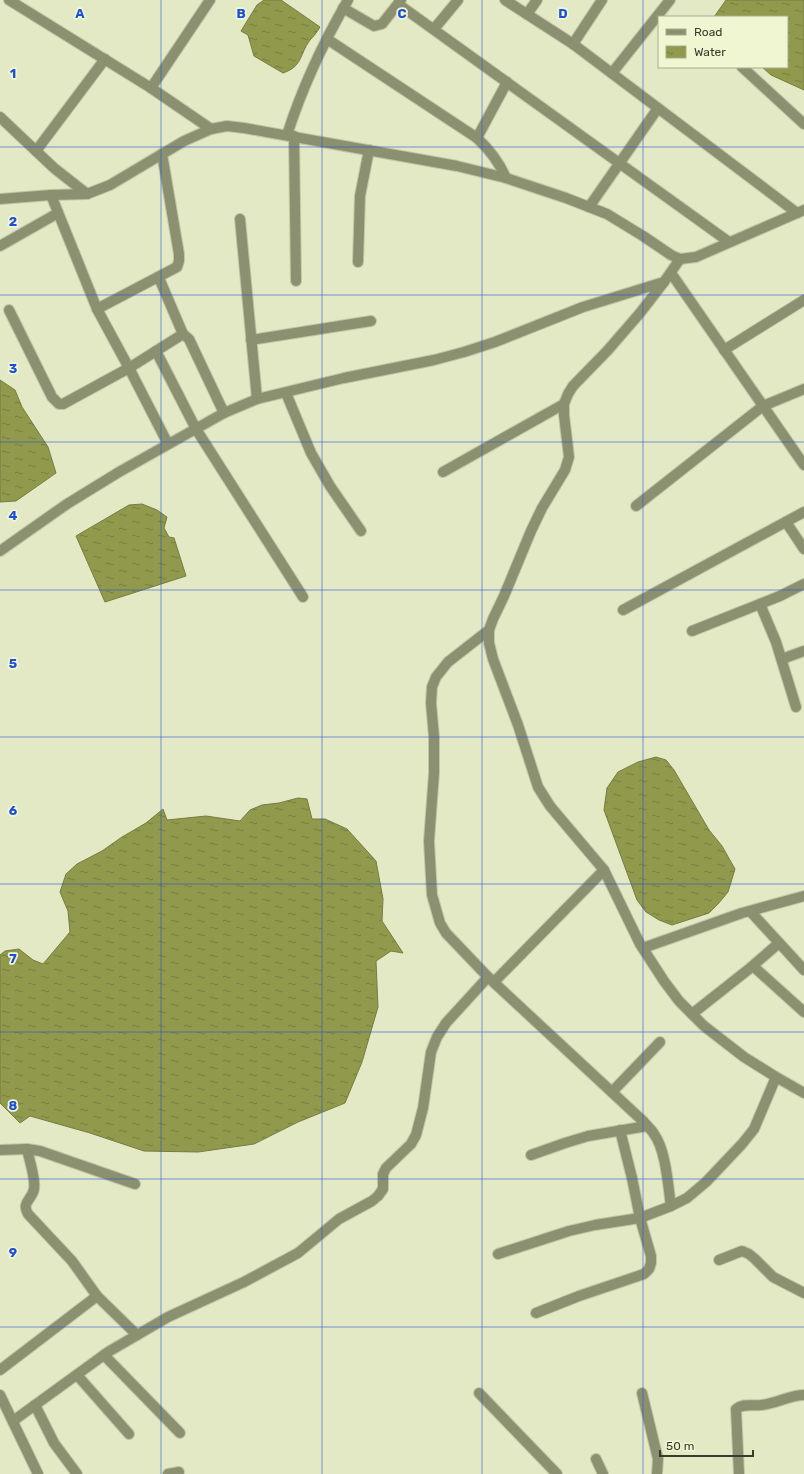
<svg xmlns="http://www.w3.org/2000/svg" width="804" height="1474" font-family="Rubik,sans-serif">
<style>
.water{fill:url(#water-ripples);stroke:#767c42}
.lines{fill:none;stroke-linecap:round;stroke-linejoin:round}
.minor-casing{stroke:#c1c5a6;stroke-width:12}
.minor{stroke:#8b9070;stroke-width:10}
.grid{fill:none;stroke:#1d4ed8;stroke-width:1;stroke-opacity:0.55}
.grid-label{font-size:13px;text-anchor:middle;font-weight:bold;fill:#1d4ed8;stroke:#f0f6d2;stroke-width:3.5;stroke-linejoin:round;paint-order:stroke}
</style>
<defs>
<pattern id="water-ripples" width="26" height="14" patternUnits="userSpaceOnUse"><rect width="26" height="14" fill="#90994c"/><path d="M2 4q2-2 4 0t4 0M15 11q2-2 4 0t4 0" fill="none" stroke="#777e3f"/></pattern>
</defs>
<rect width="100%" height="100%" fill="#e3e8c5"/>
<g class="water">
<path d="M 264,0 L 281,0 L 320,27 C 317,32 314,36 310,40 C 299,55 303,66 283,73 L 254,56 L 248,35 L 241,31 L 257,5 Z"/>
<polygon points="726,0 804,0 804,90 771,75 762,67 787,67 787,17 714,17"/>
<polygon points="0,380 15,390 22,407 48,447 56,473 16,501 0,502"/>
<polygon points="142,504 157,510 167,517 164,528 169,537 174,538 186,576 105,602 76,536 129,505"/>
<polygon points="656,757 666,760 674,770 709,830 722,846 735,869 728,892 718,904 709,913 672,925 659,920 646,912 637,900 604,810 607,788 618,772 638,762"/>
<polygon points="298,798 307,799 312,819 325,819 347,829 376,861 383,899 382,921 403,953 391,951 376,961 378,1007 362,1062 345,1103 298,1122 254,1144 198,1152 144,1151 90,1133 30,1116 20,1123 0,1103 0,955 5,951 19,949 33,960 43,964 70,932 68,911 60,892 66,874 77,864 102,851 122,837 146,823 163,809 167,820 206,816 240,821 250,810 262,805 279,803"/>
</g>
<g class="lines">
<defs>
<g id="minor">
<polyline points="9,0 151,88 211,129"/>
<polyline points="505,0 573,44 797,213"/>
<polyline points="398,4 729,242"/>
<polyline points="343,8 374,26 382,24 401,0"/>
<polyline points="527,14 537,0"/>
<polyline points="434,29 458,0"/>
<path d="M 327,39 L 477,138 C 490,150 499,162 506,178"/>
<polyline points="573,44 602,0"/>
<polyline points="742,67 804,124"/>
<polyline points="612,73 670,0"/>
<polyline points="151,88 210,0"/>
<polyline points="0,117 54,168 87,194"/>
<path d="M 287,135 C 302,88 323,43 348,0"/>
<polyline points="294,136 296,281"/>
<polyline points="477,138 507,82"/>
<polyline points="36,151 105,59"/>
<polyline points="51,195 97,309 129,368 168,444"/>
<polyline points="0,199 51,195 87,194 110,185 184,141 211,129 227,126 244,128 457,166 506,178 566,198 607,214 643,236 671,255 680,259 696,257 804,210"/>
<polyline points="589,207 658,108"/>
<polyline points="240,219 257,399"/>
<polyline points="0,246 58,213"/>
<polyline points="358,262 360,196 369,150"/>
<polyline points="671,273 804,465"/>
<polyline points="159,278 183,334"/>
<polyline points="664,282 640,313 608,350 573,386 568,394 564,404 564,415 569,457 565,470 542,508 531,531 504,596 493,619 489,630 489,643 493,659 518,725 538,787 550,806 604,870 640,944 664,981 679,1001 704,1026 744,1057 776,1077 804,1093"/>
<polyline points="97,309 177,267 179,261 179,254 162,154"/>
<polyline points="9,310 52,397 59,404 63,404 129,368 183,334 189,339 224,413"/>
<polyline points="251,340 371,321"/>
<polyline points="724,350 804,300"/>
<polyline points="156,351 196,429 303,597"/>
<polyline points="286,393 311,453 330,486 361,531"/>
<polyline points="443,472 564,404"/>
<polyline points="636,506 763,406 804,389"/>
<polyline points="786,522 804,549"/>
<polyline points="0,551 67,504 119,472 224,413 257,399 344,378 434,360 464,352 495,342 583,307 664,282 680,259"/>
<polyline points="760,604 776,642 796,707"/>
<polyline points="623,610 804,512"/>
<path d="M 489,630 L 448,662 L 436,677 L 432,687 L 431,703 L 434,737 L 434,773 L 429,841 L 432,895 L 440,923 L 446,933 L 488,977 L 644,1122 C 647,1126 652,1130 654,1134 C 666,1150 668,1186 671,1206"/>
<polyline points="692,631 780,596 804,584"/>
<polyline points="782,659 804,651"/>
<polyline points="750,911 804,970"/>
<polyline points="643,948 742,913 804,896"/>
<polyline points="753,966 804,1012"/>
<polyline points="494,982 604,870"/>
<polyline points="692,1014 749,969 779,943"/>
<polyline points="612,1092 660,1042"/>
<path d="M 27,1149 C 29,1159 36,1179 34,1189 C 32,1200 21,1202 28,1214 L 72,1261 L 97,1296 L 137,1335"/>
<polyline points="0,1150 27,1149 40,1151 135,1184"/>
<polyline points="531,1155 565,1143 588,1136 647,1126"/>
<polyline points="498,1254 569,1231 595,1225 640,1218 671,1206 687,1198 706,1182 742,1144 754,1129 776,1077"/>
<polyline points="719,1260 742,1251 749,1254 755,1259 773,1277 804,1293"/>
<polyline points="536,1313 579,1296 644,1274 649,1269 651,1263 651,1256 640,1218 632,1178 620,1130"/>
<polyline points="104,1355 180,1433"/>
<polyline points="0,1370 97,1296"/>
<polyline points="77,1375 129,1434"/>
<polyline points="479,1393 557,1474"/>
<polyline points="642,1393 658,1459 657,1474"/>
<polyline points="0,1395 38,1474"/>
<polyline points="35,1405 54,1443 77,1474"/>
<polyline points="13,1421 108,1352 168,1317 244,1282 298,1253 339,1219 372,1201 378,1196 383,1189 383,1174 386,1168 411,1144 416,1135 423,1108 431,1052 437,1037 446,1023 488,977"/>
<polyline points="596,1459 603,1474"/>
<polyline points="168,1474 179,1472"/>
<path d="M 739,1474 L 736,1409 C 743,1403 752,1406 761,1405 C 776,1404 789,1395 804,1395"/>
</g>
</defs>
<use href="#minor" class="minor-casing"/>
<use href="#minor" class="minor"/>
</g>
<path class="grid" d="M 161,0 L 161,1474M 322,0 L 322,1474M 482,0 L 482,1474M 643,0 L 643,1474M 0,147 L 804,147M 0,295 L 804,295M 0,442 L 804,442M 0,590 L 804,590M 0,737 L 804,737M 0,884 L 804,884M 0,1032 L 804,1032M 0,1179 L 804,1179M 0,1327 L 804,1327"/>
<g class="grid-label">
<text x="80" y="18">A</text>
<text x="241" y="18">B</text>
<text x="402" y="18">C</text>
<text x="563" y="18">D</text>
<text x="13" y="78">1</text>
<text x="13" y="226">2</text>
<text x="13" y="373">3</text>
<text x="13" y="520">4</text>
<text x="13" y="668">5</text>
<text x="13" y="815">6</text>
<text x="13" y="963">7</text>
<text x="13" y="1110">8</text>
<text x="13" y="1257">9</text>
</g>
<rect x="658" y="16" width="130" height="52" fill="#f0f6d2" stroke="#a6ab90"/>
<rect x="666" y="29" width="20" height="6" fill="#8b9070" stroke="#a6ab90"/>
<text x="694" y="36" font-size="12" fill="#383a2c">Road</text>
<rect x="666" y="46" width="20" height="12" fill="url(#water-ripples)" stroke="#a6ab90"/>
<text x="694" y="56" font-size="12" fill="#383a2c">Water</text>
<path d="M660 1450v6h93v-6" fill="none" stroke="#383a2c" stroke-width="2"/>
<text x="666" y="1450" font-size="12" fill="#383a2c" stroke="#f0f6d2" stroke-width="3" paint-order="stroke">50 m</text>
</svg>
